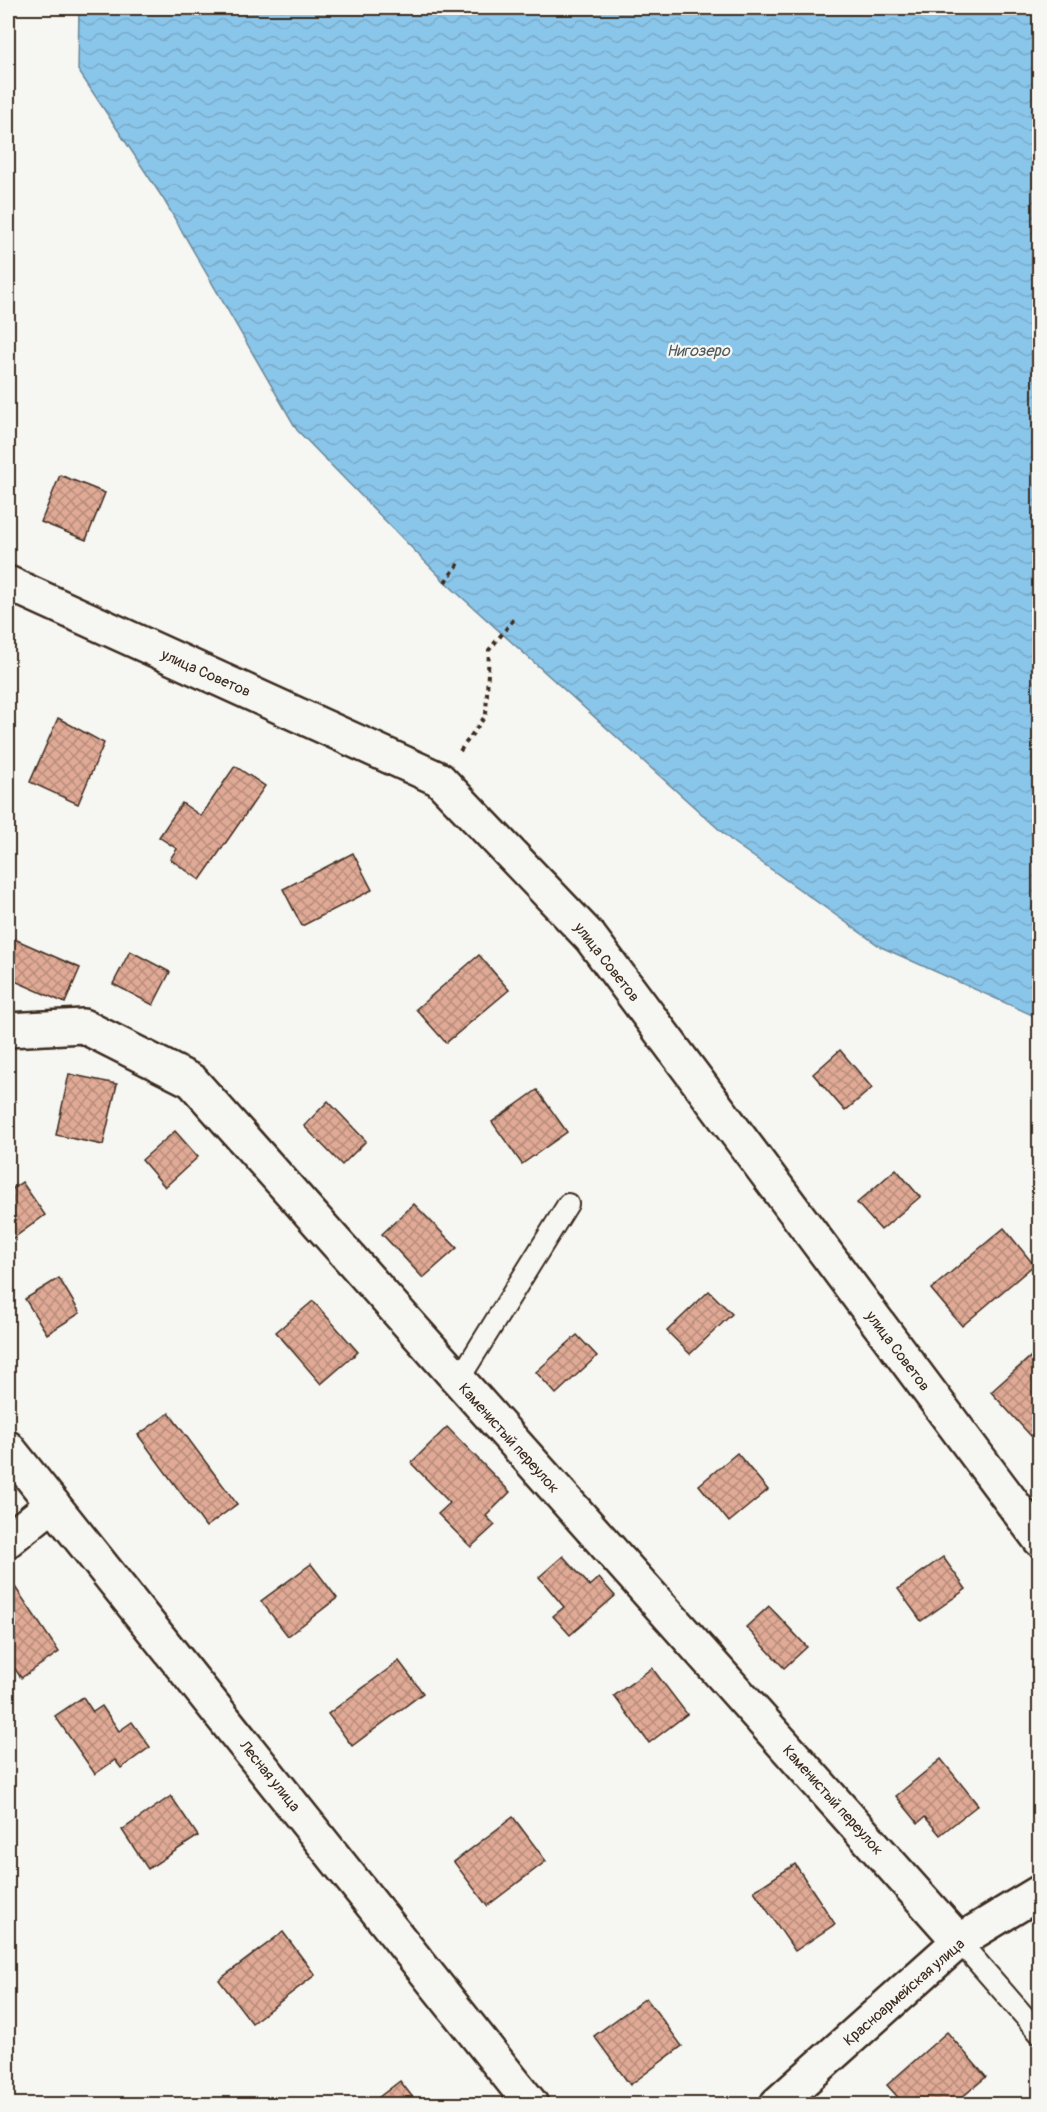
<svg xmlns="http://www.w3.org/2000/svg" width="1047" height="2112" font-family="Pangolin,sans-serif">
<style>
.water{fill:url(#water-waves);stroke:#6a8898;stroke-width:1.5}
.building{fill:url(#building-cross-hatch);stroke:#3b2a1e;stroke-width:1.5}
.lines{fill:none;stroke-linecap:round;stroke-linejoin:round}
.lane-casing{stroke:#3b2a1e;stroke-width:24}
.street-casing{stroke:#3b2a1e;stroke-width:38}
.secondary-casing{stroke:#3b2a1e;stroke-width:38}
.path{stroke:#3b2a1e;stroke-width:4;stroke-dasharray:4.5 4.5;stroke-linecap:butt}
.lane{stroke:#f6f6f2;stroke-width:20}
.street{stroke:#f6f6f2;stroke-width:33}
.secondary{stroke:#f6f6f2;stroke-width:33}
.labels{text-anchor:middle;stroke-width:4.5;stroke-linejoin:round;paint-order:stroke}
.street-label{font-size:15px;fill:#3b2a1e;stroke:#f6f6f2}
.water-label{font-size:16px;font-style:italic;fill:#53595b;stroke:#f6f6f2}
</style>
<defs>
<pattern id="water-waves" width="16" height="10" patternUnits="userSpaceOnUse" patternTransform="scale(1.5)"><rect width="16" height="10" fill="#8ac6ea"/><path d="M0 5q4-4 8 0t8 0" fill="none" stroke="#78aac8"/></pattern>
<pattern id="building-cross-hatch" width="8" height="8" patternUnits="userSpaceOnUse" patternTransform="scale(1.5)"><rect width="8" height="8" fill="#e0aa96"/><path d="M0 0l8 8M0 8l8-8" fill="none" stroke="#b78b7a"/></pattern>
</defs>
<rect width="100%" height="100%" fill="#f6f6f2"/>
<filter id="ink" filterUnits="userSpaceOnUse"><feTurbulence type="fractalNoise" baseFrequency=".0167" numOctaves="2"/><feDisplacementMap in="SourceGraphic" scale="12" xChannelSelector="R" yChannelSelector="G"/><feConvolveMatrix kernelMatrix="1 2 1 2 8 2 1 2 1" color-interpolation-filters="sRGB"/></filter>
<g filter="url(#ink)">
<polygon class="water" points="79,8 1039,8 1039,1018 881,947 734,843 445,582 297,430 164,200 78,70"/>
<g class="building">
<polygon points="60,475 105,493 86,540 41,522"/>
<polygon points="58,718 104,743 78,804 30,782"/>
<polygon points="235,766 265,786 200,880 170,859 177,849 159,837 182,803 201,816"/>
<polygon points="353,853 372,890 302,926 283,889"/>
<polygon points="10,937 80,968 65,1003 8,978 8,944"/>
<polygon points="130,951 170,972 153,1005 113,984"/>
<polygon points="479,955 509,990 446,1043 416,1009"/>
<polygon points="840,1050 872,1088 845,1111 813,1074"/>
<polygon points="69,1074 117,1084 103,1145 56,1135"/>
<polygon points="537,1090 567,1132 522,1164 492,1122"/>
<polygon points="328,1101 366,1141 342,1165 304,1126"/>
<polygon points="175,1131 198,1157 165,1187 142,1160"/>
<polygon points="896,1169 920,1197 881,1230 857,1203"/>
<polygon points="22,1182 45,1215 8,1242 8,1192"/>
<polygon points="414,1204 457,1248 423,1278 382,1234"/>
<polygon points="1004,1228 1034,1265 962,1326 931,1289"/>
<polygon points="59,1278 80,1313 47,1334 25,1299"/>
<polygon points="709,1291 732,1314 690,1354 667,1331"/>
<polygon points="313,1301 358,1352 321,1384 276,1332"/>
<polygon points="577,1335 597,1356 556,1394 536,1372"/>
<polygon points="1038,1350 1040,1428 1031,1436 991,1392"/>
<polygon points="169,1413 237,1504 206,1527 138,1435"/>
<polygon points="447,1427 510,1492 486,1516 495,1525 471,1547 438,1514 450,1503 411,1463"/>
<polygon points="737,1453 768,1490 729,1522 699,1485"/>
<polygon points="563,1556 590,1586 599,1578 615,1596 570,1635 553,1616 564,1607 539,1577"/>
<polygon points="943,1557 966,1589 921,1621 898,1589"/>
<polygon points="311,1564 337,1598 288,1636 261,1601"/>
<polygon points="15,1587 59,1652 21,1678 8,1658 8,1592"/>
<polygon points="769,1606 807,1647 784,1668 746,1627"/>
<polygon points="399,1661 423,1693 352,1746 328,1714"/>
<polygon points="652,1668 687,1714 649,1743 614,1696"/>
<polygon points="83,1697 93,1712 102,1706 119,1731 132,1722 150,1747 121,1768 115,1760 95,1774 55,1716"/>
<polygon points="941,1759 978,1805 940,1835 925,1817 918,1823 896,1796"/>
<polygon points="171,1796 198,1836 148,1869 122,1830"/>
<polygon points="513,1817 546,1861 487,1906 454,1862"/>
<polygon points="795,1864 835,1924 795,1951 754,1891"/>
<polygon points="283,1932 315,1975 252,2023 219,1980"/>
<polygon points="646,1998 682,2046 630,2085 594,2036"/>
<polygon points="947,2032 986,2077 954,2104 904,2104 887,2085"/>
<polygon points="400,2081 418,2104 370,2104"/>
</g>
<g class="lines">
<defs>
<g id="lane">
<polyline points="458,1381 568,1204"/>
<polyline points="959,1941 1040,2034"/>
</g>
<g id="street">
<polyline points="8,1030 83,1026 192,1081 959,1941"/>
<polyline points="8,1448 531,2104"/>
<polyline points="8,1540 53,1504"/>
<polyline points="777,2104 959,1941 1040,1892"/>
</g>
<polyline id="secondary" points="8,583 439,779 590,937 1040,1540"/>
</defs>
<use href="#lane" class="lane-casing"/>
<use href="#street" class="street-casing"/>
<use href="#secondary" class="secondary-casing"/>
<g class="path">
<polyline points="445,582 460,562"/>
<polyline points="460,751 486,715 489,650 514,619"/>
</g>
<use href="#lane" class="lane"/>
<use href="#street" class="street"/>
<use href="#secondary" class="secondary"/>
</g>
</g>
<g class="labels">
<g class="street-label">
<text transform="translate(206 673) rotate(24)" y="5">улица Советов</text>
<text transform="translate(607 962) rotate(52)" y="5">улица Советов</text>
<text transform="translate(898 1351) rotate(53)" y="5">улица Советов</text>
<text transform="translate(509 1438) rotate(48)" y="5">Каменистый переулок</text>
<text transform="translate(270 1776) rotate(51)" y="5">Лесная улица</text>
<text transform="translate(833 1800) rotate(48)" y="5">Каменистый переулок</text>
<text transform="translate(904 1992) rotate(-41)" y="5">Красноармейская улица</text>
</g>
<g class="water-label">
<text x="698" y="356">Нигозеро</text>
</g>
</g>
<rect width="1047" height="2112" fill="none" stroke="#f6f6f2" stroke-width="30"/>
<rect x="15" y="15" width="1017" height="2082" fill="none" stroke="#3b2a1e" stroke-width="2" filter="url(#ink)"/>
</svg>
